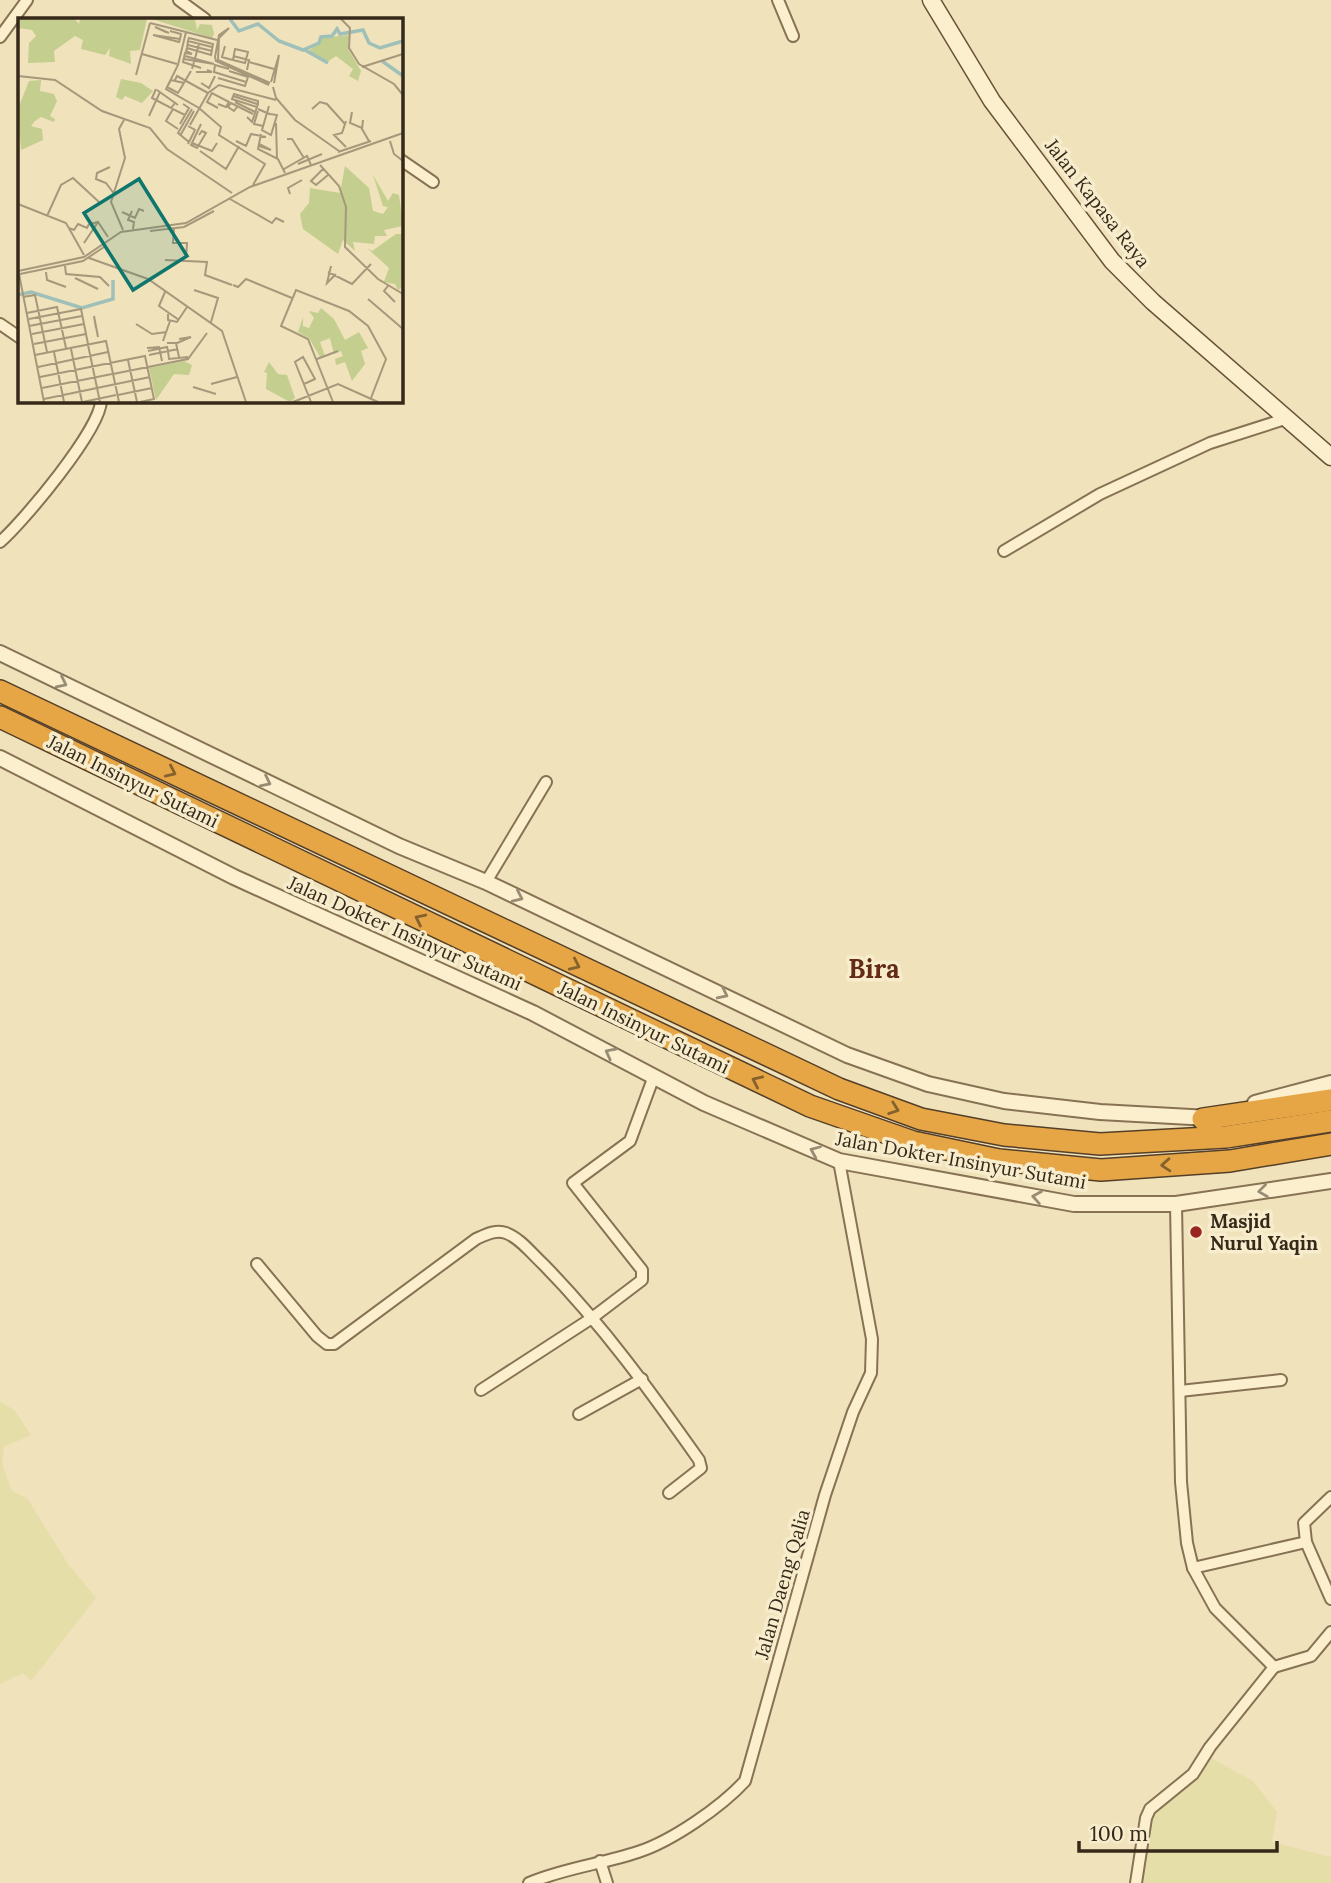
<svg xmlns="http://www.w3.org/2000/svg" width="1331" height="1883" font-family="Lora,serif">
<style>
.farmland{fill:#e6dea8}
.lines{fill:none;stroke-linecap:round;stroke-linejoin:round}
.minor-casing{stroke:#877254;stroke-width:14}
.tertiary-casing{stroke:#877254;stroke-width:18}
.secondary-casing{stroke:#695238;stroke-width:19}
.motorway-casing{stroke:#543f29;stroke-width:24}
.minor{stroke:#fbefce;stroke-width:10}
.tertiary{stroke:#fbefce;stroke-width:14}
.secondary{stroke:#fbefce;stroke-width:16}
.motorway{stroke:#e6a645;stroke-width:21}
.oneway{stroke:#988c74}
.oneway2{stroke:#85612d}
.poi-dot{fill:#992521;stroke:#f7eccb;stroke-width:2.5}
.labels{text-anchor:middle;stroke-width:7;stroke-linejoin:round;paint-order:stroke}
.street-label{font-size:19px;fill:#36291a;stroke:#f7eccb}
.poi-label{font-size:19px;font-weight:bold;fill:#36291a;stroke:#f7eccb;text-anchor:start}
.district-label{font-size:26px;font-weight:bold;fill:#642b17;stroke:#f7eccb}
.inset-river{fill:none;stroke:#9fc0b8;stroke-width:3.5}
.inset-road{fill:none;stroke:#a6987b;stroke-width:2}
.view{fill:#0f766e;fill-opacity:0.15;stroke:#0f766e;stroke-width:3.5}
.inset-edge{fill:none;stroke:#36291a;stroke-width:3.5}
</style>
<rect width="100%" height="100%" fill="#f0e2bb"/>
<g class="farmland">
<polygon points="0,1401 14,1410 31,1435 4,1447 2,1464 12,1491 27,1498 68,1564 96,1598 31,1681 23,1673 0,1684"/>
<polygon points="1211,1758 1253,1781 1277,1812 1272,1842 1331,1857 1331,1883 1141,1883 1146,1809 1192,1780"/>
</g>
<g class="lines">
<defs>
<g id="minor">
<polyline points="179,0 205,19"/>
<polyline points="778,0 793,36"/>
<polyline points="0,37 27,0"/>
<polyline points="401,160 433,182"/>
<polyline points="0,324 19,337"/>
<path d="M 0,542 C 24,521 100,430 101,401"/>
<polyline points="1004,551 1100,494 1210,443 1288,418"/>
<polyline points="486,882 546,782"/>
<polyline points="1176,1204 1181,1482 1187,1543 1193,1568 1215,1608 1274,1667 1311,1656 1331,1632"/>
<path d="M 257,1264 L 317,1336 L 327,1344 L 334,1344 L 476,1239 C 485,1235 496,1229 506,1233 C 520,1238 532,1254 543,1264 C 602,1324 651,1392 699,1460 L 701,1468 L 669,1493"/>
<polyline points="481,1390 592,1318 642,1280 642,1270 573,1183 630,1141 654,1076"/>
<polyline points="1180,1391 1281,1380"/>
<polyline points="579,1414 642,1379"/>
<polyline points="1306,1542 1331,1599"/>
<polyline points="1193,1568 1306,1542 1304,1523 1331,1497"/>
<polyline points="600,1861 607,1883"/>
<path d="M 529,1883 C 564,1868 602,1864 638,1852 C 672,1841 721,1807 745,1781 L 825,1495 L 853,1412 L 871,1373 L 872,1339 L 839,1161"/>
<polyline points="1136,1883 1146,1818 1150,1809 1193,1774 1210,1747 1274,1667"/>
</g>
<g id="tertiary">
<polyline points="0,653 399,846 486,882 847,1055 928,1084 1004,1101 1100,1112 1209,1118"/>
<polyline points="0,758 234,877 533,1013 704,1103 839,1161 1074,1204 1176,1204 1331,1181"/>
<polyline points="1255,1103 1331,1083"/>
</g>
<polyline id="secondary" points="931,0 992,101 1112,261 1153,302 1331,457"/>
<g id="motorway">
<polyline points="0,691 839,1089 921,1119 1004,1135 1100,1144 1226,1137 1331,1121"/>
<polyline points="0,717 810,1106 913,1142 999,1160 1101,1170 1230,1161 1331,1144"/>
<polyline points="1203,1119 1331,1100"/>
</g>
</defs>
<use href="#minor" class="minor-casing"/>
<use href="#tertiary" class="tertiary-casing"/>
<use href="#secondary" class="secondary-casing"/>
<use href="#motorway" class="motorway-casing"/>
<use href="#minor" class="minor"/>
<use href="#tertiary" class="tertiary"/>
<use href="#secondary" class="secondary"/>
<use href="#motorway" class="motorway"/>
</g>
<defs><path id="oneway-chevron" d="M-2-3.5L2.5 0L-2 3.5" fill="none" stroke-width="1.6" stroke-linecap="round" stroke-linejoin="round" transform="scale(1.75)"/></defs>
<g class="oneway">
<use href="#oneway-chevron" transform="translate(62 683) rotate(26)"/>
<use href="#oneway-chevron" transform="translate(266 782) rotate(26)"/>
<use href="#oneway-chevron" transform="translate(518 897) rotate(25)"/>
<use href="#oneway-chevron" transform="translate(723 994) rotate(26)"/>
<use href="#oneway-chevron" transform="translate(610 1053) rotate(-152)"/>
<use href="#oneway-chevron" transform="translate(815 1151) rotate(-157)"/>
<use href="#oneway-chevron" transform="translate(1263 1191) rotate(172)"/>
<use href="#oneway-chevron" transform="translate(1037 1197) rotate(-170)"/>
</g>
<g class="oneway2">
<use href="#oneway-chevron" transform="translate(171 772) rotate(25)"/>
<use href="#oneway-chevron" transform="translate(420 919) rotate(-154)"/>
<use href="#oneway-chevron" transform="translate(575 965) rotate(25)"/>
<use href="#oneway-chevron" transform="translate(757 1081) rotate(-155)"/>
<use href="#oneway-chevron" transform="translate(894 1109) rotate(20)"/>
<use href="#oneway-chevron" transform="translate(1166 1165) rotate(176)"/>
</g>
<circle class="poi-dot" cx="1196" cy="1232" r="7"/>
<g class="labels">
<g class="street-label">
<text transform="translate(1098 203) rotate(52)" y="7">Jalan Kapasa Raya</text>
<text transform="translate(133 781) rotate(26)" y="7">Jalan Insinyur Sutami</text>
<text transform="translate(405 933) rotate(24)" y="7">Jalan Dokter Insinyur Sutami</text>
<text transform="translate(644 1027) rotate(26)" y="7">Jalan Insinyur Sutami</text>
<text transform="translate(961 1160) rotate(10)" y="7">Jalan Dokter Insinyur Sutami</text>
<text transform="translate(782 1584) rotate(-74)" y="7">Jalan Daeng Qalia</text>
</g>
<g class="poi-label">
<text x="1210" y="1228">Masjid<tspan x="1210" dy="22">Nurul Yaqin</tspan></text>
</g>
<g class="district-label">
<text x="874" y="978">Bira</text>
</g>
</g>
<g transform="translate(18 18)">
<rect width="385" height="385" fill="#f0e2bb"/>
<path d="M 0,1 L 57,1 L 61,6 L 62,1 L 129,1 L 122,32 L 112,33 L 113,46 L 91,38 L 92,30 L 87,37 L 63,31 L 65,22 L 57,18 L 36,33 L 37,44 L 10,45 L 11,25 L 18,18 L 14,12 L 0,10 ZM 134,1 L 177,1 L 179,12 L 182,6 L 194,7 L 196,16 L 194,20 ZM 331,17 L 330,31 L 343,53 L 340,63 L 331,58 L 335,51 L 318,38 L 309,44 L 289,35 L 304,20 ZM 103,61 L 123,65 L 135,73 L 124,85 L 107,78 L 104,82 L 98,79 ZM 23,62 L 22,73 L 36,76 L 39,83 L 32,98 L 37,101 L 36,104 L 23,99 L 17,103 L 13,108 L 24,111 L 25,122 L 3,132 L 0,91 L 11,63 ZM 327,148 L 351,170 L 355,193 L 365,196 L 370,189 L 365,188 L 355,157 L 370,183 L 375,175 L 381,177 L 385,208 L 366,212 L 369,218 L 357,218 L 356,226 L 335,224 L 337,233 L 325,222 L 320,236 L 285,211 L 282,196 L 291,185 L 292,170 L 322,175 ZM 378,216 L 385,216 L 385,269 L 380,272 L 377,266 L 366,264 L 371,250 L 349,230 L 354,233 ZM 303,290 L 316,301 L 327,322 L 341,314 L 350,330 L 343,333 L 347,346 L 334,363 L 327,344 L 318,347 L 317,341 L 325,338 L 323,333 L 316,336 L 312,320 L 302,324 L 307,338 L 302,339 L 291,320 L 280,314 L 285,299 L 285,308 L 291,310 L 296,300 L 291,293 L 300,295 ZM 166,343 L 174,347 L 171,357 L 156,356 L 138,382 L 131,350 ZM 251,344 L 260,356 L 269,357 L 277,380 L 272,384 L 248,371 L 249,355 L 246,354 Z" fill="#c4ce8f"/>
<path class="inset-river" d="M 212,1 L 221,13 L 240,6 L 261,23 L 285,32 L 301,25 L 303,19 L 314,18 L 319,11 L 322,16 L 345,12 L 351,25 L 362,30 L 385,23M 287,32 L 310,45M 364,43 L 385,58M 0,277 L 13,274 L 64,290 L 95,281 L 95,262"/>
<path class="inset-road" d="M 323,1 L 332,10 L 331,30 L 341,46 L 376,66 L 385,77M 132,5 L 168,14M 152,13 L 163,16 L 162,21 L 161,24 L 135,17 L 162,21M 148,14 L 137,9 L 151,15M 199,22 L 168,14 L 160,47 L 148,71 L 181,90 L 203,109 L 201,117 L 247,146 L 235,167M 170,23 L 194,29M 170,27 L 194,33M 207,28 L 204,39 L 211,41 L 227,45 L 230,34 L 217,31 L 215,42M 169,30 L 193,37 L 195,26 L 171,20 L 170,23 L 169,30 L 168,33 L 174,36 L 167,35 L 165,44 L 183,50M 124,36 L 159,46M 215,38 L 231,42 L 229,52M 166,41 L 196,46 L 167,38M 231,44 L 256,51M 344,49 L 385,36M 174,51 L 181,26M 211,51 L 197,47 L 196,54 L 228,64M 178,54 L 194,54 L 189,52M 118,57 L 132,5M 0,58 L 37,62 L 84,93 L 132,110 L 149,131 L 214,175M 200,60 L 227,68 L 230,59 L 211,53M 157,62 L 159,58 L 190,75M 253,64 L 261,37 L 256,65M 166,65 L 153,62 L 149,69 L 160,75 L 173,53M 183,65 L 191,70 L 197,58M 251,67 L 198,43 L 197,39 L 201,17 L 211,10 L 201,20 L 200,42 L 252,65M 255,69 L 258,80 L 277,102 L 321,133M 138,71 L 134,80 L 153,90 L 157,85M 139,72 L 160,87M 215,78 L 239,86M 217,84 L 237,94M 200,86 L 208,89 L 211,84 L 194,75 L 189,84 L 200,90M 219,89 L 216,93 L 210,89 L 213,85 L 235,96M 240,91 L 249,95 L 252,96 L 259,97 L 253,117 L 244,112 L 248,98 L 249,95 L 251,88M 294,91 L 302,84 L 309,86 L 327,106M 240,93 L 236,106 L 245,108M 334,94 L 332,105 L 344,110M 131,98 L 142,74M 229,99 L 234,104 L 240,86 L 240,83 L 216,76 L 214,81 L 239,89M 345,102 L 344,111 L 351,123M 258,105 L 259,141M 162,106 L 171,90 L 165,86M 172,107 L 190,75 L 201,67 L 258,82M 170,108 L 177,112 L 170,126M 160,111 L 148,103 L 155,91 L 167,97M 243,116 L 240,131 L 260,141 L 267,155M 181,117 L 184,113 L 188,115 L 179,130 L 173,127 L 183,106M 162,118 L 176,93M 269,121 L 274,121 L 286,140M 218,123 L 228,128 L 233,116 L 248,119M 372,123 L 376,136 L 385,143M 171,124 L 160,115 L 174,91M 174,125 L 194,133 L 199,125M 241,126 L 253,132 L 241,128M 328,129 L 316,117 L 324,115 L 328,103M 182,133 L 208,151 L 221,128M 320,134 L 353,123M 280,146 L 304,136M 302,147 L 321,168 L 328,189 L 327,229 L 360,261 L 385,276M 92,149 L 79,155 L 78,161 L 88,165 L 97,177M 266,151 L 289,138 L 293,147M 305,151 L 293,163 L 298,167 L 310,157M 272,176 L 270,170 L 284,162M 212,181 L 254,205 L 258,200 L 266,204M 0,186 L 48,205 L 66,237M 114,193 L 110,202 L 116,204 L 115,211M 104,194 L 117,200 L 121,191 L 126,193M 29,198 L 43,167 L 55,160 L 81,184M 72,206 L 80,204 L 90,219M 51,210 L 56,212 L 60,206 L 69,210 L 71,206M 156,211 L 155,225 L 169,225 L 168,240M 105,212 L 93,184 L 107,140 L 101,111 L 106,102M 132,213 L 166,209 L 196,193M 66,225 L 80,204M 71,240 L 130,261 L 204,313 L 228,384M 147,242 L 189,244 L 187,257 L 214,267M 47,248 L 48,256 L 82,259 L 91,268M 313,248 L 309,265 L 318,256M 0,253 L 66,239 L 103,214 L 168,205 L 232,169 L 385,115M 28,254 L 29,262 L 48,269M 310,254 L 334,266 L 353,246M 1,256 L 26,384M 2,256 L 65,243 L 86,229M 57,260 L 80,271M 215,267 L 220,269 L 228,261 L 274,280M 370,268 L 366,273 L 377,284M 176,272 L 200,280 L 193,304M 147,274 L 141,288 L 161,302M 5,279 L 17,277 L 29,334M 350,281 L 385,311M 9,295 L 39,289 L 48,330M 150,296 L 150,302 L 159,304 L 169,289M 11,301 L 63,291 L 70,326M 118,306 L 134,316 L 149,314M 11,308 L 64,298M 78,310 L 76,298 L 80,319M 14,316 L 66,306M 145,323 L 152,303M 149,325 L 158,325 L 161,339M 159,325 L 173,319 L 161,321M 16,326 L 68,316M 70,327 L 82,384M 129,330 L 141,329 L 144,343M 53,331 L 64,384M 130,333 L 149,329 L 150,333M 150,333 L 151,341 L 170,339M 36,334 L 46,384M 17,337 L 88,323 L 101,384M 131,337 L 160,331M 299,341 L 320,333M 110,342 L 119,384M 20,349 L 90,334M 95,356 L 170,341 L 189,315M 22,359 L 127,338 L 136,381 L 122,384M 193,366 L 219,359M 286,366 L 297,361 L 285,339 L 277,344 L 293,384M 175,369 L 198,376M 24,370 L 94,356M 100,377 L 134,370M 26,381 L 132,359M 65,384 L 98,377M 275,384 L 320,366 L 360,384M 315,384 L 290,321 L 263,308 L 278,272 L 331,293 L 350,308 L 368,341 L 353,380"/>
<path class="view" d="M 121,161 L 169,238 L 115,272 L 66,195 Z"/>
<rect width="385" height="385" class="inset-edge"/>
</g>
<path d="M1079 1841v10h198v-10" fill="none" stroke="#36291a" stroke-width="3.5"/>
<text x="1090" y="1841" font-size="21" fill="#36291a" stroke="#f7eccb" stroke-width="5" paint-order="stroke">100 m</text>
</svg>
